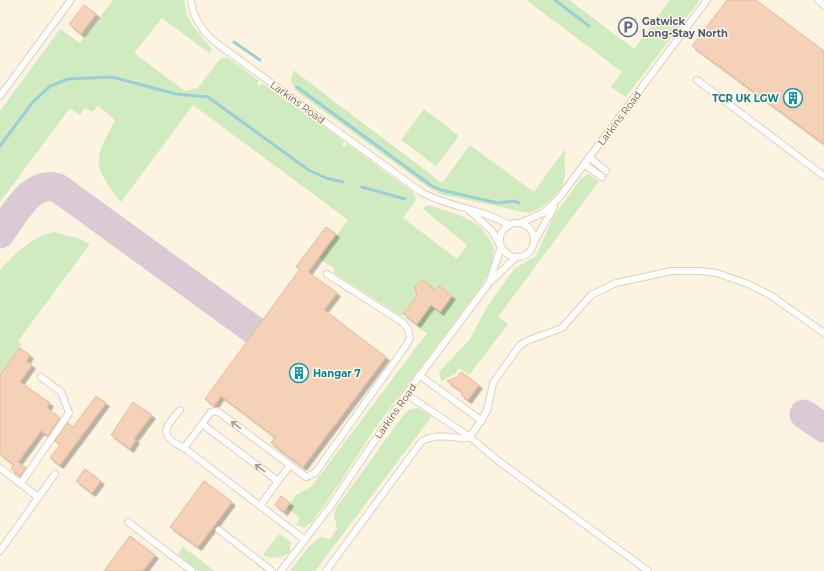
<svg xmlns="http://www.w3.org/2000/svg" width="824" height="571" font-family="Montserrat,sans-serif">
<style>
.green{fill:#d0ebbf}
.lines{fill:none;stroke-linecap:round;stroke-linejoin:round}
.stream{stroke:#9bced9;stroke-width:3}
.taxiway{stroke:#dacad4;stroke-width:29}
.building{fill:#f4d1b7;stroke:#e7b897;filter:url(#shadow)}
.service-casing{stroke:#e1cfbc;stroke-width:8}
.service{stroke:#fff;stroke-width:6}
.oneway{stroke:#ac9b91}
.labels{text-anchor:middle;stroke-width:3;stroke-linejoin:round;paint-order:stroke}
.service-label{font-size:10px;font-weight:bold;fill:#4e5e75;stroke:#fff7e8;text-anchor:start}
.culture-label{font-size:10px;font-weight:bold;fill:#0d838f;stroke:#fff7e8;text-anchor:end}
.street-label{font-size:10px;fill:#755947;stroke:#fff7e8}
</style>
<defs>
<filter id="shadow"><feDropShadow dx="3.5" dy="3.5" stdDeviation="0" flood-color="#0004"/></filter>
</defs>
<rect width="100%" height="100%" fill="#fdf3e1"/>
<g class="green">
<path d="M 113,0 L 184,0 L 187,15 L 194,27 L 212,49 L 209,53 L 162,18 L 134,53 L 185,91 L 198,88 L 219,60 L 223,57 L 228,58 L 259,81 L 257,84 L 260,86 L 262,83 L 344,141 L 342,145 L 345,147 L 347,144 L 414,193 L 416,200 L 403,218 L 457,259 L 467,245 L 422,208 L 429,205 C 457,215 481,217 494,248 L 492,266 L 482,285 L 376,427 L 339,484 L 312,522 L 304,528 L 296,525 L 300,518 L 287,508 L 296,495 L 311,487 L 427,333 L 416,326 L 422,318 L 409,307 L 401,316 L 334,273 L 334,268 L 319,258 L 348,220 L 193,105 L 121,202 C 92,165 93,161 115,120 L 98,106 L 92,112 L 85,108 L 80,115 L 70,108 L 0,202 L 0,111 L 60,29 L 80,43 Z"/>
<polygon points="526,0 569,0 634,49 670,0 700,0 626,97 611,87 622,72"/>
<path d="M 293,70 L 442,183 L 470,145 L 534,192 L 565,149 C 565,159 566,171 564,181 C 561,193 540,211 528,213 L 440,194 L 429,188 L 296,91 L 291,81 Z"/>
<polygon points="424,109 459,136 436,166 401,140"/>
<polygon points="588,174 599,181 498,317 508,324 469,375 459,368 455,374 441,381 439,372 470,339 487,307 514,269 536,256 555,214 581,179"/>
<path d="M 54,232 L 77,238 L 90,244 L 18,341 L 22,345 L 0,375 L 0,270 C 14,254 33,236 54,232 Z"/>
<polygon points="418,408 432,416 315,571 290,571 310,545 321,537 330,539 337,529 334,514 336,508 405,413 411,409"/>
<path d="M 279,534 L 291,542 L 290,552 C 282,558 273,560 263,555 Z"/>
<polygon points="183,547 215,571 198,571 178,554"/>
</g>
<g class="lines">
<g class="stream">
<polyline points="555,0 589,26"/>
<polyline points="234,42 260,60"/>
<polyline points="297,87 432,186 441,190 498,203 514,201 519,203"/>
<polyline points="0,146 32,103 50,86 68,79 112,77 176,94 208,97 310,171 326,178 343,182"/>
<polyline points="362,187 405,199"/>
</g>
<g class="taxiway">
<path d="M 0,234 C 14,215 31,179 58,188 L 255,331"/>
<polyline points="804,414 824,428"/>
</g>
</g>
<g class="building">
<polygon points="727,0 756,0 824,51 824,144 692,46"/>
<polygon points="84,5 96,14 81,34 69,24"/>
<polygon points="326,227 336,234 308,272 337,293 324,310 386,357 303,467 271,443 275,437 221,396 214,406 205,399 300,269 296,267"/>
<polygon points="421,281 426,282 435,291 439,286 452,296 440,312 431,305 417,324 403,314 417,296 415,287"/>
<polygon points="20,348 30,355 26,361 32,365 20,382 50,403 47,408 60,418 48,436 41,431 18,462 26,468 20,476 11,469 14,465 0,454 0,375"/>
<polygon points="461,372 479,385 468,400 461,395 463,393 447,381 457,377"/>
<polygon points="96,396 106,403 60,465 50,458 60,445 55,441 68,423 73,427"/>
<polygon points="133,402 152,415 134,439 136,440 130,449 111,435"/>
<polygon points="85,469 101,481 92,493 76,481"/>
<polygon points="204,481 232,502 198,547 170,527"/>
<polygon points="281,496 290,503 284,512 275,505"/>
<polygon points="130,536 155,555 143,571 104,571"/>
</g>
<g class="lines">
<defs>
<g id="service">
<path d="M 191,0 C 192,16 203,32 215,42 L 421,192 C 448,207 482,209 509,225"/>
<polyline points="818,0 824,5"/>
<polyline points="697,80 824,176"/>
<polyline points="0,96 71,0"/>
<polyline points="589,157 606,171"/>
<polyline points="584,164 602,177"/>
<circle cx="517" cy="240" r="17"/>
<polyline points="520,223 543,213 559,198 707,0"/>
<polyline points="534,242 554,207"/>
<polyline points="491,281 516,257"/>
<polyline points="419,375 482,421"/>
<polyline points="406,394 470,437 497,460 648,571"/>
<path d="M 180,410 C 164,428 158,436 184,448 L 305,540"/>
<polyline points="202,424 211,412 217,411 290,465"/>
<polyline points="470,437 487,411 493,383 520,345 529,340 562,328 591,295 616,283 672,271 699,271 717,273 748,284 770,295 824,333"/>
<polyline points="184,448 202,424 278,481 260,506"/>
<polyline points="0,468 38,497"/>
<polyline points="278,481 290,465 306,477 315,473 405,347 410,338 408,329 402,322 327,274"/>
<polyline points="21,483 69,413 61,392 41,377"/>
<polyline points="128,522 192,571"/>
<polyline points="219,530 272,571"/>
<polyline points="0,551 55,474"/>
<polyline points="281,571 332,504 406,394 489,283 501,247 492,231 469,210"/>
<path d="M 326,571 L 421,442 C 439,430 463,442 470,437"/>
</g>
</defs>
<use href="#service" class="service-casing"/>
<use href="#service" class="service"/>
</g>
<defs><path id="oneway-shaft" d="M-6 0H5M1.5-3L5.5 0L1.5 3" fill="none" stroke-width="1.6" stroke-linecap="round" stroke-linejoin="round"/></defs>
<g class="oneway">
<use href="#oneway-shaft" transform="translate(236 425) rotate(-143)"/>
<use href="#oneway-shaft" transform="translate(260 468) rotate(-143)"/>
</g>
<defs>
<symbol id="parking-ring" viewBox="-11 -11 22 22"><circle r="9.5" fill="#fff7e8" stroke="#5c6f8a" stroke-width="1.5"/><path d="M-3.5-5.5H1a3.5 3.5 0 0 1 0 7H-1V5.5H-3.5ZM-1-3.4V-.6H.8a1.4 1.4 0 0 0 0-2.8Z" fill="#5c6f8a"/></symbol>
<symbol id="building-ring" viewBox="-11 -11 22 22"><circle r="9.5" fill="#fff7e8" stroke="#0f9aa8" stroke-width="1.5"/><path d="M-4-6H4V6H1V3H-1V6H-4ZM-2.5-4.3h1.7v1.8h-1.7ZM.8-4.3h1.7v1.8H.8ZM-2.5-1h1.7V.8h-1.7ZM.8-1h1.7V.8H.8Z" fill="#0f9aa8"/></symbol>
</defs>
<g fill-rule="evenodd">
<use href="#parking-ring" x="617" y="16" width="22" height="22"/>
<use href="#building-ring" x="782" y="87" width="22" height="22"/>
<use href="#building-ring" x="288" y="362" width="22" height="22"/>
</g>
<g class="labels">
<g class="service-label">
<text x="642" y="25">Gatwick<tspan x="642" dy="12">Long-Stay North</tspan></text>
</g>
<g class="culture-label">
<text x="779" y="102">TCR UK LGW</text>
<text x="313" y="377" text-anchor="start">Hangar 7</text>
</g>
<g class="street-label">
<text transform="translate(298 102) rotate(36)" y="4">Larkins Road</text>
<text transform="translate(619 118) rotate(-53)" y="4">Larkins Road</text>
<text transform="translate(395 411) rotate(-55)" y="4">Larkins Road</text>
</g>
</g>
</svg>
